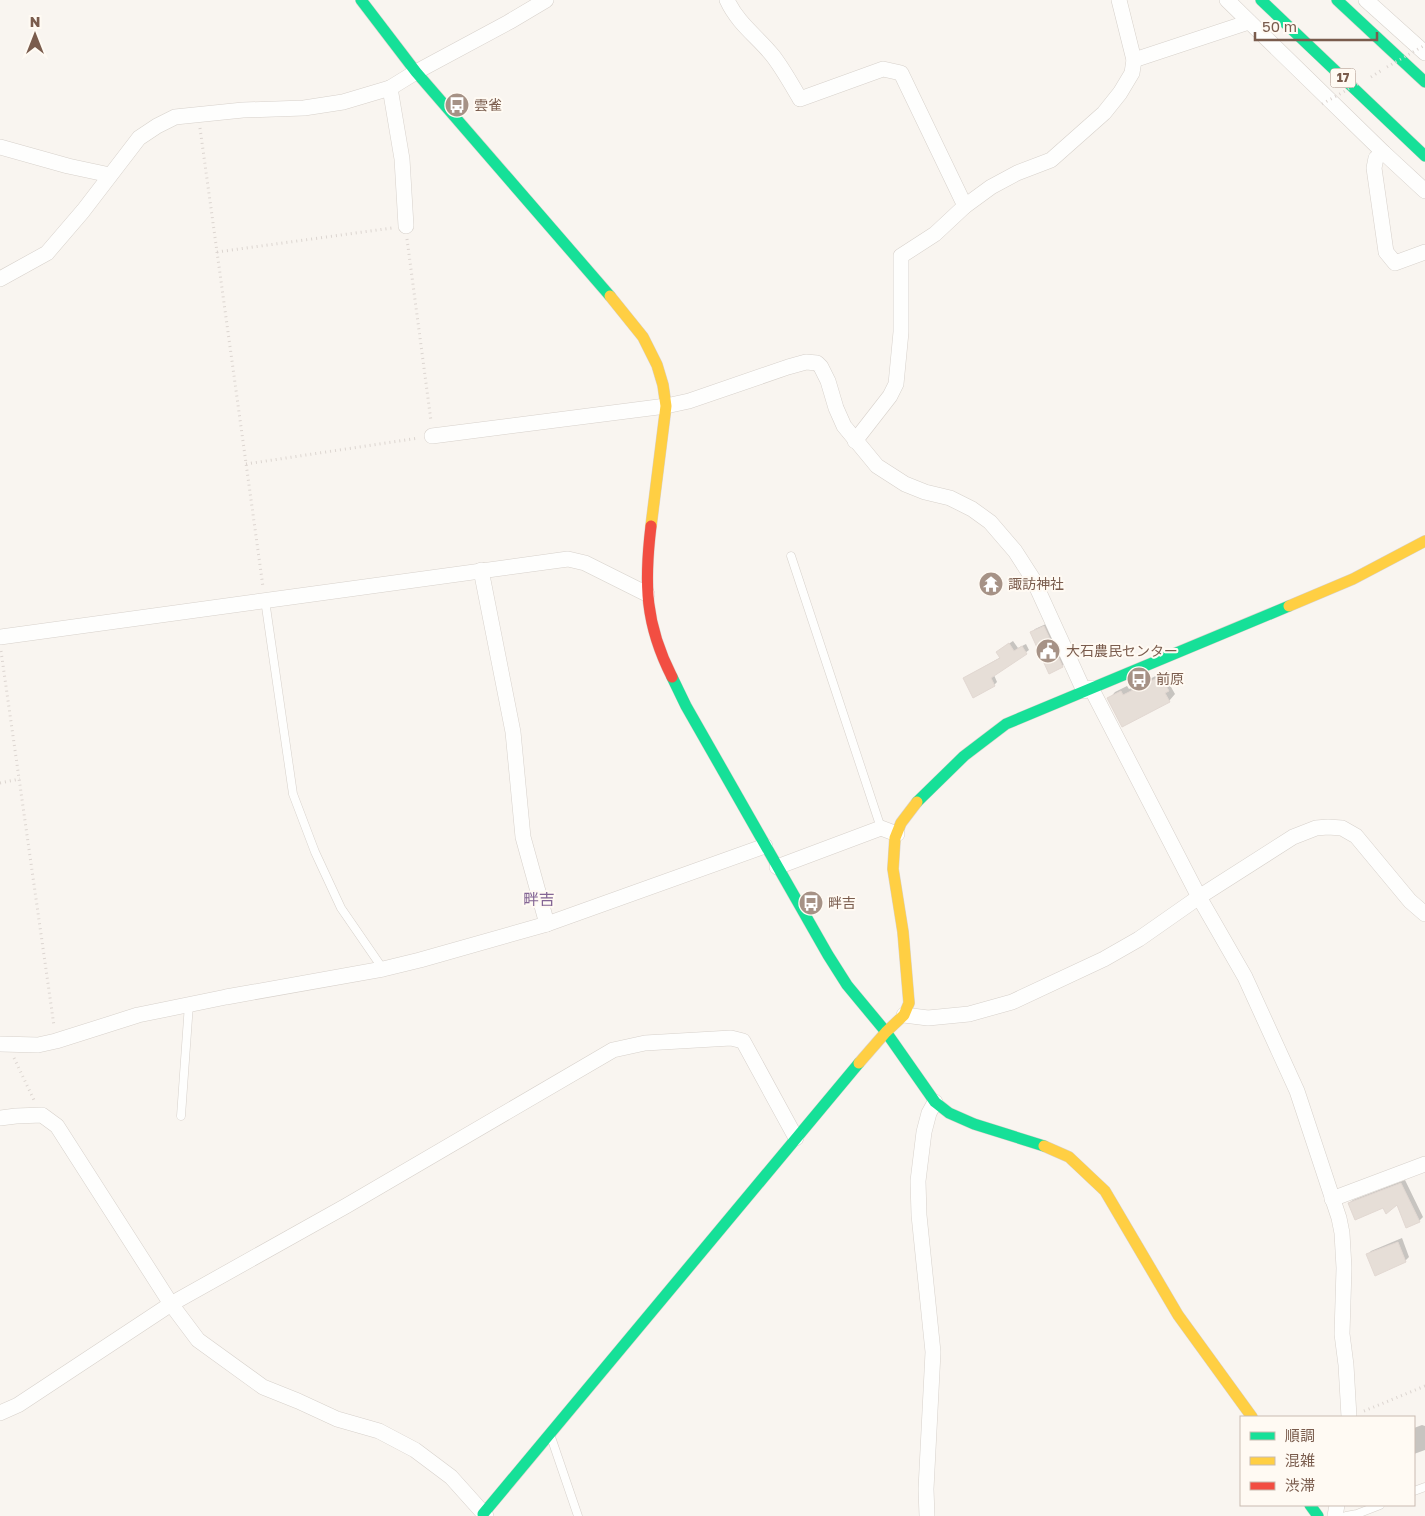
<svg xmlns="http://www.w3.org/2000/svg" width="1425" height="1516" font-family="'Golos Text','Noto Sans JP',sans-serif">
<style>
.shadow{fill:#0003}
.building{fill:#e6ded7;stroke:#e2d8d2}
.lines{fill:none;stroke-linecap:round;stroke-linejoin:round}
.lane-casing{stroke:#d7d1cb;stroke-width:9}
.street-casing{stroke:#d7d1cb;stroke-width:16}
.fast-casing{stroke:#d9d2cb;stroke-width:12}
.slow-casing{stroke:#d9d2cb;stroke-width:12}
.jam-casing{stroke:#d9d2cb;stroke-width:12}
.path{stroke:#dcd5d0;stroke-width:3;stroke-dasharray:1 4;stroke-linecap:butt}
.lane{stroke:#fefefd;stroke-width:8}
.street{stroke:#fefefd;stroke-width:15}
.fast{stroke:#16e098;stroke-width:11}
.slow{stroke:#ffcf43;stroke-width:11}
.jam{stroke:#f24e42;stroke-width:11}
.path-bridge{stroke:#dcd5d0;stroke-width:3;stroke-dasharray:1 4;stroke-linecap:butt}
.labels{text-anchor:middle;stroke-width:4;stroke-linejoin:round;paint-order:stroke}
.shield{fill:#fffaf3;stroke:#a28b7f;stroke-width:1}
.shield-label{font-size:12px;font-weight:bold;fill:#7a5c4d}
.poi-label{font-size:14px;fill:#7a5c4d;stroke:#fffaf3;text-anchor:start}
.quarter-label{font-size:16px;fill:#846695;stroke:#fffaf3}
</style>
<rect width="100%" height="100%" fill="#f9f5f0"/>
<g class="shadow">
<polygon points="1048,623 1066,662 1062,666 1031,633 1035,629"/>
<polygon points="1013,641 1018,648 1026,644 1029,650 994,675 997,682 994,685 964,678 1001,657 1001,649"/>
<polygon points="1168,670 1175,683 1171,687 1175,694 1169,701 1109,699 1115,692 1127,686 1129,689"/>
<polygon points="1405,1180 1423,1217 1419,1221 1397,1204 1384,1206 1349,1203 1353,1200"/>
<polygon points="1402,1238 1409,1257 1402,1264 1367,1255 1371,1251"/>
<polygon points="1422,1425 1425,1426 1425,1450 1414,1454 1414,1428"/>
</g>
<g class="building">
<polygon points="1044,626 1063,667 1049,674 1030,632"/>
<polygon points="1009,643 1014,651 1022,646 1027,654 991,678 995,686 973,698 963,678 1000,658 996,652"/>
<polygon points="1161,676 1169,691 1165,693 1170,702 1122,727 1107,698 1121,691 1123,695"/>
<polygon points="1401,1183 1420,1222 1406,1228 1397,1205 1386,1214 1383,1208 1355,1220 1348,1203"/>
<polygon points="1398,1242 1406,1262 1375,1276 1366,1254"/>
</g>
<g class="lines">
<defs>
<g id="lane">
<polyline points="791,556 881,828"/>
<polyline points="265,600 293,794 315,852 341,908 383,969"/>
<polyline points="181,1116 189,1004"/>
<polyline points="551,1437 578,1516"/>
<polyline points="1414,1491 1425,1487"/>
<polyline points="1346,1516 1357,1514 1380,1505"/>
</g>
<g id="street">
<path d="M 727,0 C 738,24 758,37 773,56 C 783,69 792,85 800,99 L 883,69 L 901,73 L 965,206"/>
<polyline points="1227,0 1384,153 1376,158 1374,168 1386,252 1395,263 1425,252"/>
<polyline points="1366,0 1425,53"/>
<polyline points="1134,60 1249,22"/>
<polyline points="390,88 402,159 406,226"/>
<polyline points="0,147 68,166 110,175"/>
<polyline points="1384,153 1425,191"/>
<polyline points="0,279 47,253 83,211 139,138 157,126 175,117 243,110 304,108 343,102 390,88 416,72 509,22 546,0"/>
<polyline points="432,436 666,406 689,401 788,367 806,362 817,363 821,367 828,381 836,408 844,426 877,466 905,484 925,492 950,498 972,509 990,522 1015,551 1033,579 1084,691"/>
<polyline points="855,441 890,396 896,384 901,332 901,256 935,234 965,206 991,187 1017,173 1051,160 1104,113 1120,93 1132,73 1134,60 1119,0"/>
<polyline points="481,570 513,732 523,837 547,924"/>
<polyline points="0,637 568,559 585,563 647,594"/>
<polyline points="1091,688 1199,897 1245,977 1297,1091 1339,1218 1342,1233 1344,1268 1342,1334 1346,1365 1349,1417"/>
<polyline points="777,867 881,828 897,834"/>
<polyline points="904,1015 928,1018 969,1014 1012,1002 1104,959 1139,939 1199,897 1293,837 1316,828 1328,827 1342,828 1356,836 1410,901 1425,914"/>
<polyline points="0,1044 38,1045 56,1041 138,1015 226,997 383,969 420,960 547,924 765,846"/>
<polyline points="0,1118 16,1116 42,1115 57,1126 171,1304 198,1340 263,1387 298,1401 337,1419 379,1431 415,1450 451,1477 486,1516"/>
<polyline points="1332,1199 1425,1164"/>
<polyline points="0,1413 18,1405 171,1304 346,1206 613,1050 645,1043 731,1038 743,1041 796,1138"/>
<polyline points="927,1516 926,1489 933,1352 919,1215 918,1181 924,1132 929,1113 935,1102"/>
<polyline points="1335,1516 1337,1505"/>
</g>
<g id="fast">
<polyline points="361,0 416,72 610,296"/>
<polyline points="1261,0 1425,156"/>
<polyline points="1337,0 1425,82"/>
<polyline points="672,677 686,706 828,955 847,985 886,1032 935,1102 949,1113 974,1124 1044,1146"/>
<polyline points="917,802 964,756 1006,724 1289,606"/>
<polyline points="1310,1505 1318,1516"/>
<polyline points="483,1514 859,1063"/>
</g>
<g id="slow">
<polyline points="610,296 643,337 657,365 663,385 666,406 651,526"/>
<polyline points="1289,606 1353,579 1425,541"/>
<polyline points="859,1063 886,1032 904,1015 909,1003 903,932 893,869 895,838 901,823 917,802"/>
<polyline points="1044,1146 1069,1157 1105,1191 1178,1315 1252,1417"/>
</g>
<path id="jam" d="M 651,526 C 644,584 645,624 672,677"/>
</defs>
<use href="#lane" class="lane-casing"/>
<use href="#street" class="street-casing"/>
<use href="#fast" class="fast-casing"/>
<use href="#slow" class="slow-casing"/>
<use href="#jam" class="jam-casing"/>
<g class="path">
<polyline points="1371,77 1382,70"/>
<polyline points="200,128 263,587"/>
<polyline points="407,239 431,421"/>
<polyline points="217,252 392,228"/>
<polyline points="246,464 419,438"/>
<polyline points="1,651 54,1026"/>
<polyline points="0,783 20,779"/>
<polyline points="14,1058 34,1100"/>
<polyline points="1364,1411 1425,1386"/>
</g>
<use href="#lane" class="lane"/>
<use href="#street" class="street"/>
<use href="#fast" class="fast"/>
<use href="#slow" class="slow"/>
<use href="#jam" class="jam"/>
<g class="path-bridge">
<polyline points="1387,67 1425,45"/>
<polyline points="1322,104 1361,82"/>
</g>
</g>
<defs>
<symbol id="bus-disc" viewBox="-11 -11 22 22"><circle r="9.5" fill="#a69286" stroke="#fffaf3"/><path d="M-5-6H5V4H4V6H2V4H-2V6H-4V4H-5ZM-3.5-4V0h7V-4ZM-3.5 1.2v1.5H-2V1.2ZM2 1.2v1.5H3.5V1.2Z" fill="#fff"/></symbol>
<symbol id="temple-disc" viewBox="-11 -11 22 22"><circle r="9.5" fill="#a69286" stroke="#fffaf3"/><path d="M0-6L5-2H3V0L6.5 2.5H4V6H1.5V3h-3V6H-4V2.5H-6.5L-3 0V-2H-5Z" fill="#fff"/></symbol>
<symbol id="civic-disc" viewBox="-11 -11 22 22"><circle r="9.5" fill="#a69286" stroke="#fffaf3"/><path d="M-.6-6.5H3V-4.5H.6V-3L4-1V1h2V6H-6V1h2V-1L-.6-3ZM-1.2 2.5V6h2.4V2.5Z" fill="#fff"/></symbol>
</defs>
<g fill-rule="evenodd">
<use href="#bus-disc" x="443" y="91" width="28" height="28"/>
<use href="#temple-disc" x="977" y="570" width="28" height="28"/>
<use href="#civic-disc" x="1034" y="637" width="28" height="28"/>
<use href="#bus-disc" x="1125" y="665" width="28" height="28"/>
<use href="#bus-disc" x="797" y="889" width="28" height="28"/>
</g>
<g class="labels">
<rect class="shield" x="1330.5" y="68.5" width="25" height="19" rx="4"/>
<g class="shield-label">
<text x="1343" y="82">17</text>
</g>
<g class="poi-label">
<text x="474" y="110">雲雀</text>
<text x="1008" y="589">諏訪神社</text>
<text x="1066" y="656">大石農民センター</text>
<text x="1156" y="684">前原</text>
<text x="828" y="908">畔吉</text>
</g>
<g class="quarter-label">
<text x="539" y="905">畔吉</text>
</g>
</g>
<rect x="1240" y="1416" width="175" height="90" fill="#fffaf3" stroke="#cabbb1"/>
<rect x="1250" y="1432" width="25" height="8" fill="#16e098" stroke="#cabbb1"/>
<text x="1285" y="1441" font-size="15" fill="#7a5c4d">順調</text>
<rect x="1250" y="1457" width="25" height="8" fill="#ffcf43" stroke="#cabbb1"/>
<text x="1285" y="1466" font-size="15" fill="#7a5c4d">混雑</text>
<rect x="1250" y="1482" width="25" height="8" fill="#f24e42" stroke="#cabbb1"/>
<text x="1285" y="1491" font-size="15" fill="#7a5c4d">渋滞</text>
<g transform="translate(35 35)" stroke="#fffaf3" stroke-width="4" paint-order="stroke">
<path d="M0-4L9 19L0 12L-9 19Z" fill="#7a5c4d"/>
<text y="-8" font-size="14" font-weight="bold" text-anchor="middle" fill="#7a5c4d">N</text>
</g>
<path d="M1255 32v8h122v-8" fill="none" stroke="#7a5c4d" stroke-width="2.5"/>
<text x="1262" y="32" font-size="15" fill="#7a5c4d" stroke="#fffaf3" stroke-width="4" paint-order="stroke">50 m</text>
</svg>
